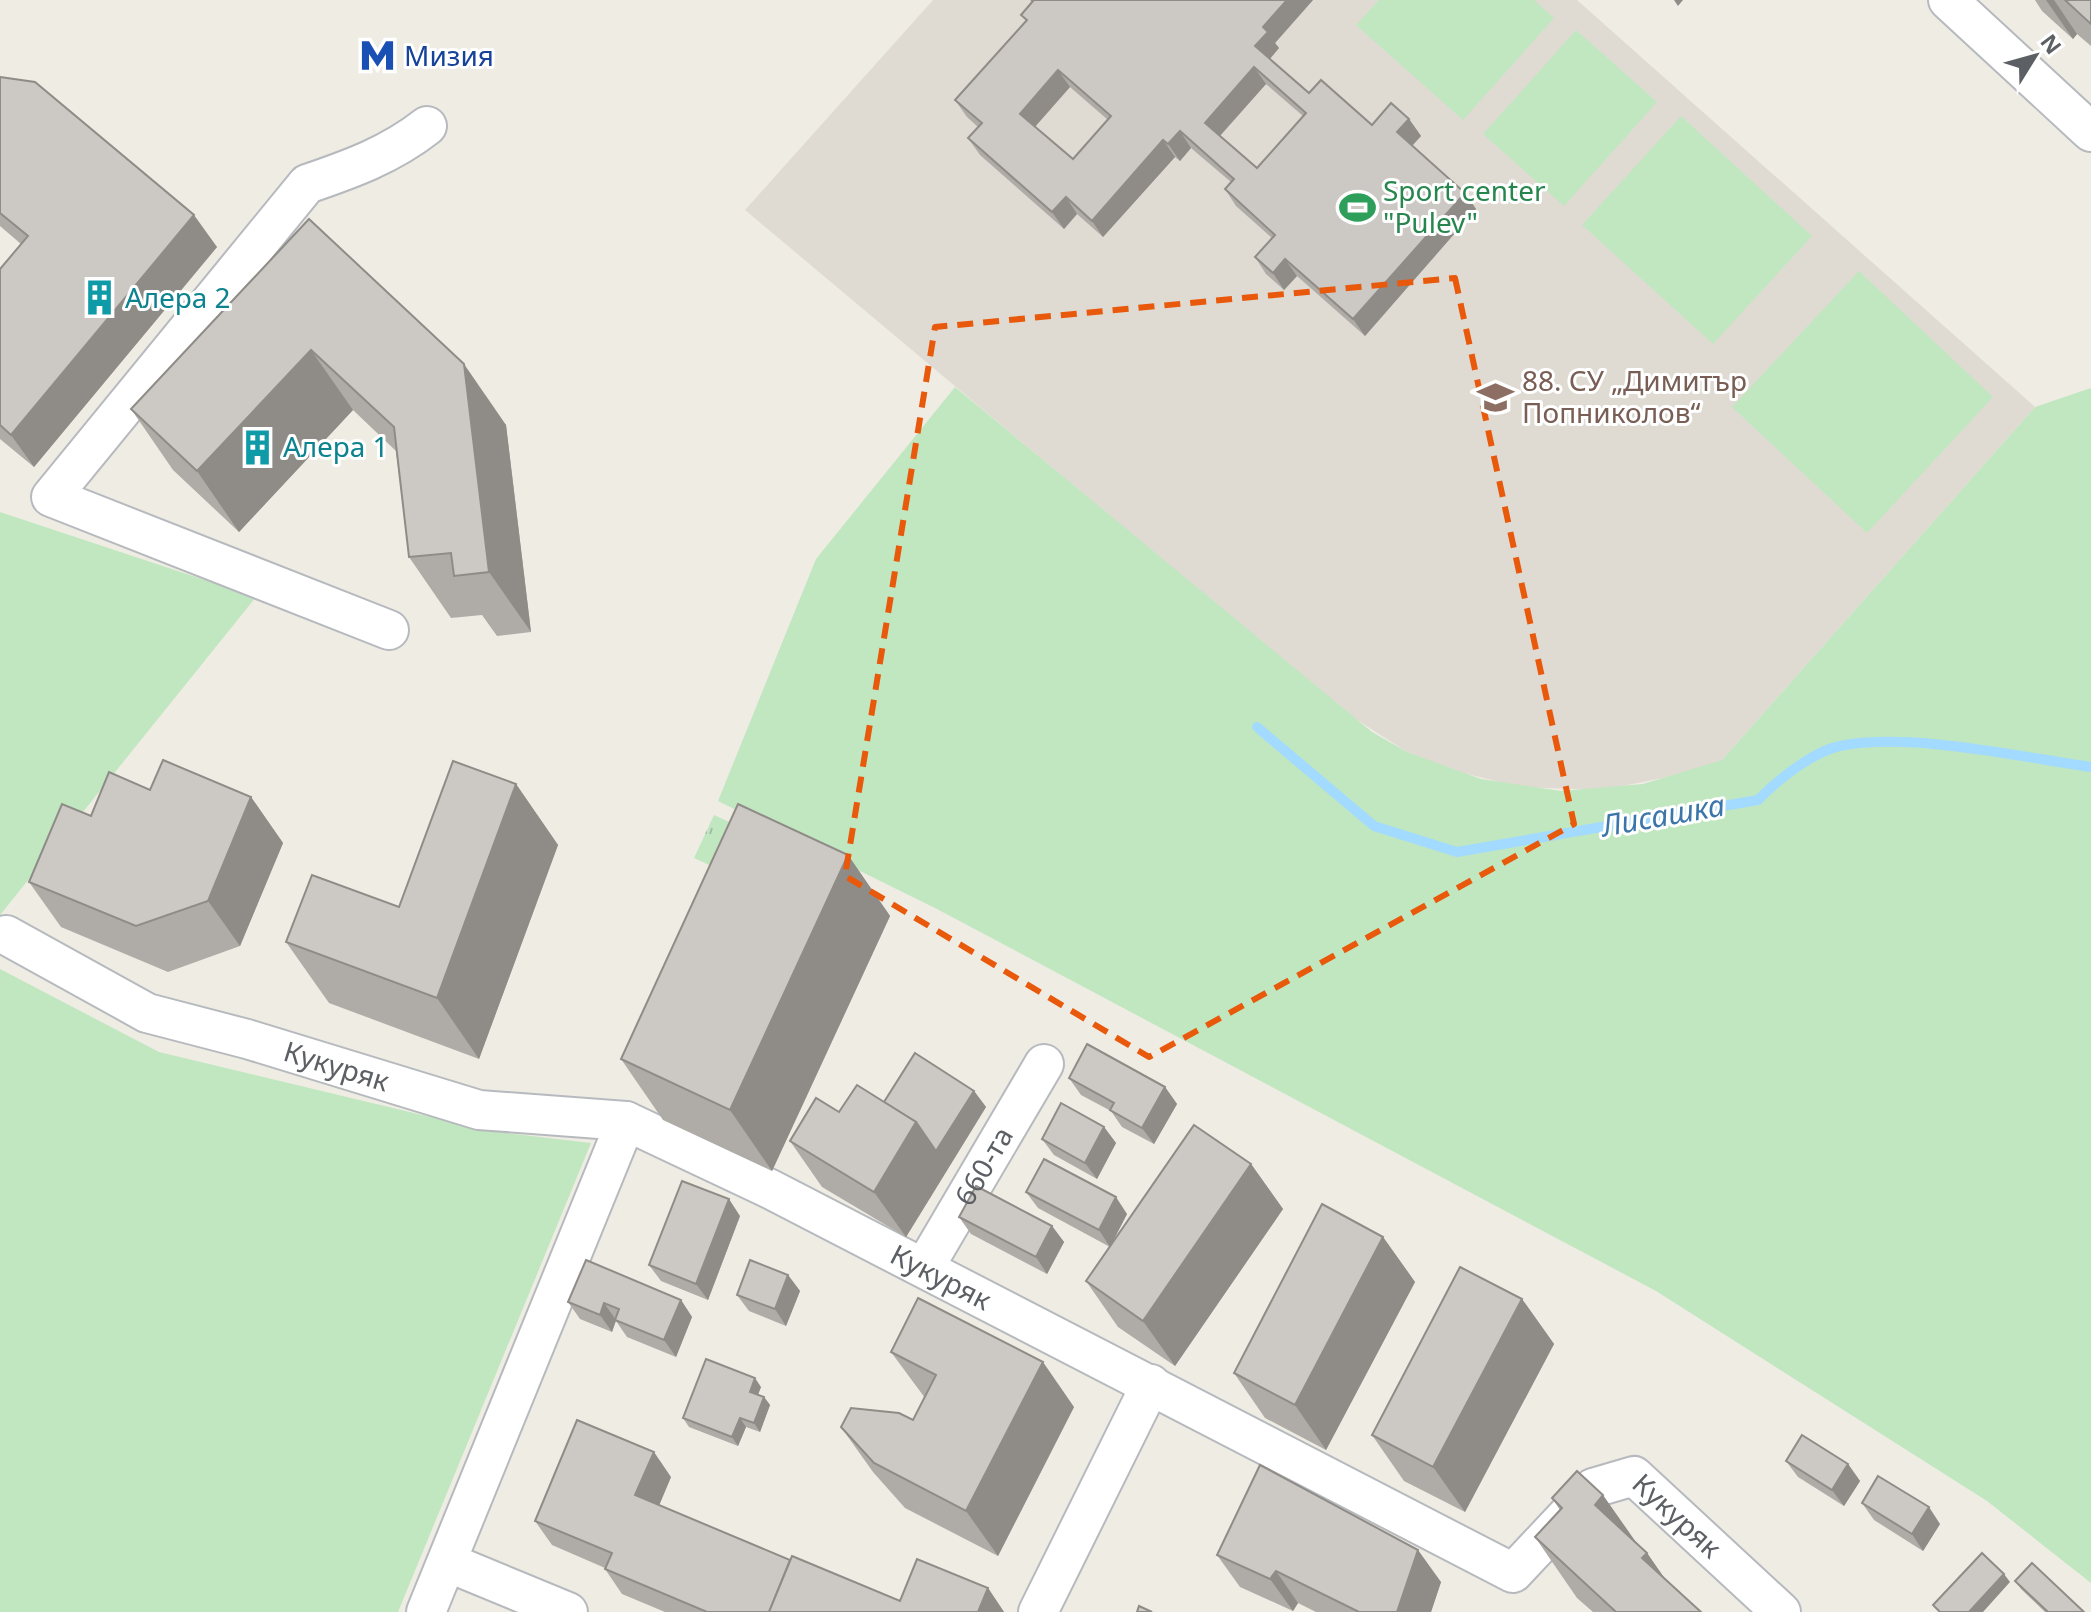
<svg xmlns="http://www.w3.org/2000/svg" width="2091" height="1612" font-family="'Noto Sans',sans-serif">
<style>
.education{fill:#dfdbd2}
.grass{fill:#c1e7c0}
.park{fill:url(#park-tufts)}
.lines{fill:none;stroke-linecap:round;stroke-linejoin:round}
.stream{stroke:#a3daff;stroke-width:10}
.minor-casing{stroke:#b6babe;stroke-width:42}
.minor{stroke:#fff;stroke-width:38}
.wall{fill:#afaca8;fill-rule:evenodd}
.shaded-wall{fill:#8f8c88}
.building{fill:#ccc8c3;stroke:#8f8c88;stroke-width:2;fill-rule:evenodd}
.marked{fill:none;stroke:#e8590c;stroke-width:6;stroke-dasharray:16 10;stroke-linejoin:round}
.labels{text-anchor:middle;stroke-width:6;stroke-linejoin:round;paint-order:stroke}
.transit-label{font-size:28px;fill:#164399;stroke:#fff;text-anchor:start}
.leisure-label{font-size:28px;fill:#27864d;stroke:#fff;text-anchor:start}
.culture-label{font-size:28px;fill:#0d838f;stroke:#fff;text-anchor:start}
.education-label{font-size:28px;fill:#785e54;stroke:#fff;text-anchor:start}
.street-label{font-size:28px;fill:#5c6065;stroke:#fff}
.water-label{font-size:30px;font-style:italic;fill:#3c75aa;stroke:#fff}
</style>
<defs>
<pattern id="park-tufts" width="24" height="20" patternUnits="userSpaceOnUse" patternTransform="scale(2)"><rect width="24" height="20" fill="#c1e7c0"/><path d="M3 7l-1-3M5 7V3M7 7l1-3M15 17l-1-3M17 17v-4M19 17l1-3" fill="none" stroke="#a0bfa0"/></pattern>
</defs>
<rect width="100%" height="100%" fill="#efece4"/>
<polygon class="education" points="933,0 1577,0 2035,407 1722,760 1683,774 1602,790 1520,787 1443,768 1407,752 1340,709 745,210"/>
<g class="grass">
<polygon points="1379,0 1534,0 1554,18 1463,120 1356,25"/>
<polygon points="1576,30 1657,102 1564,206 1483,134"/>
<polygon points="1681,116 1812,236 1713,344 1582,225"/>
<polygon points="1859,271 1993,397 1867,533 1732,407"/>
<polygon points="955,387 1372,732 1407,752 1481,779 1561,791 1643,784 1722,760 2035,407 2091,388 2091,1583 1987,1501 1656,1291 935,908 718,801 816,559"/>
<polygon points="0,512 256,597 0,915"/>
<polygon points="0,969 159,1052 489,1131 591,1143 398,1612 0,1612"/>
</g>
<polygon class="park" points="714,815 738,826 718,869 694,858"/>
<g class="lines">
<path class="stream" d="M 1257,727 L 1374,826 L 1457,852 L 1758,800 C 1776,781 1814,751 1840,746 C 1910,732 2019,757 2091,767"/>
<defs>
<g id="minor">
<polyline points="1948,0 2091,132"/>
<path d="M 389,630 L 51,497 L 307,184 C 351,169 390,155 427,126"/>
<path id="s1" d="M 6,935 L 147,1013 L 247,1039 L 479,1110 L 626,1121 L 768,1188 L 1513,1573 L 1593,1488 L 1634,1476 L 1781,1612"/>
<path id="s2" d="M 924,1268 L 1044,1064"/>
<polyline points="447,1562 568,1612"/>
<polyline points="426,1612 626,1121"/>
<polyline points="1038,1612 1151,1384"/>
</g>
</defs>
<use href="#minor" class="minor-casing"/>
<use href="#minor" class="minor"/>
</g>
<g class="wall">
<path d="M 1030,0 L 1313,0 L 1275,43 L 1279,48 L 1270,59 L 1309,93 L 1372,125 L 1409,119 L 1421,136 L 1412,146 L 1465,193 L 1476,209 L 1365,336 L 1297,276 L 1284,290 L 1266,274 L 1255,257 L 1272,238 L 1236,206 L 1225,189 L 1231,182 L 1191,148 L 1180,161 L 1175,157 L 1103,237 L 1077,214 L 1064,229 L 980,155 L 968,138 L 978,127 L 967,117 L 955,100 L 1026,21 L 1021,15 L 1032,2 ZM 1266,84 L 1303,116 L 1257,168 L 1220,136 ZM 1070,87 L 1108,120 L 1073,159 L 1035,127 Z"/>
<polygon points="2035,0 2091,0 2091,46 2077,34 2073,39 2042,11"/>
<polygon points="0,77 217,247 34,467 0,439 0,269 21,244 0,226"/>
<polygon points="309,219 506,425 531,632 497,636 482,615 451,618 409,557 396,451 353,410 239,532 173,470 131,409"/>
<polygon points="516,784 558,845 479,1059 329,1003 286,942 399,907"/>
<polygon points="150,790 251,797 283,843 240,946 168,972 61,927 29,882"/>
<polygon points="848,855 890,916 772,1171 663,1120 621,1059"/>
<polygon points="1069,1078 1165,1087 1177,1104 1154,1144 1122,1127 1111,1111 1081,1095"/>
<polygon points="974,1091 986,1107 906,1237 822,1187 790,1141 839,1112 884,1102"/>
<polygon points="1104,1127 1116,1143 1097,1179 1054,1155 1042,1139"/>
<polygon points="1251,1164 1283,1209 1175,1366 1118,1327 1086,1281 1110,1247 1038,1208 1026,1192 1127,1214 1110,1247"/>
<polygon points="740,1216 708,1300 661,1281 649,1265"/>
<polygon points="959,1217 1052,1226 1064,1242 1047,1274 971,1234"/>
<polygon points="1383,1237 1415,1282 1326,1450 1265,1418 1234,1373"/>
<polygon points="788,1275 800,1291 786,1326 749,1311 737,1295"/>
<polygon points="1522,1299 1554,1344 1465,1512 1404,1481 1372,1435"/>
<polygon points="681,1300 692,1317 676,1357 627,1337 616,1321 612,1332 580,1319 568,1302"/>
<polygon points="891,1352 1074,1407 998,1556 905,1508 873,1472 841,1427 913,1420 925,1398"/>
<polygon points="761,1387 758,1394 764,1397 770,1405 760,1432 746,1427 738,1446 689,1427 683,1418"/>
<polygon points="1786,1461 1848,1464 1860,1481 1844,1506 1798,1477"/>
<polygon points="671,1477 659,1505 790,1560 900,1601 988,1588 1004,1612 665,1612 622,1594 605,1569 605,1568 552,1545 535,1521"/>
<polygon points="1552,1498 1638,1545 1647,1553 1665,1579 1701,1612 1593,1612 1577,1598 1535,1537 1560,1510"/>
<polygon points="1862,1503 1940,1524 1923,1551 1874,1520"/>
<polygon points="1217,1555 1441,1582 1431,1612 1316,1612 1298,1603 1293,1611 1240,1587"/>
<polygon points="2015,1581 2084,1612 2045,1612 2021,1589"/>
</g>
<g class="shaded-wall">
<polygon points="1287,0 1313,0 1275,43 1279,48 1267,62 1255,46 1263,27"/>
<polygon points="1674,0 1683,0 1678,6"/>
<polygon points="2046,0 2054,0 2077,34 2073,39"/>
<polygon points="1254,67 1266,84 1217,139 1205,123"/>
<polygon points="1058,70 1070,87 1032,130 1020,114"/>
<polygon points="1409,119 1421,136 1409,149 1397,132"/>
<polygon points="1180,131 1191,148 1180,161 1168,144"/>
<polygon points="1163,140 1175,157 1103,237 1092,221"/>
<polygon points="1465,193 1476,209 1365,336 1353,319"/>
<polygon points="1066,197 1077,214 1064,229 1052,212"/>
<polygon points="194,215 217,247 34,467 11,435"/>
<polygon points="1285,259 1297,276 1284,290 1273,273"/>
<polygon points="311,350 353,410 239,532 197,471"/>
<polygon points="464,364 506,425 531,632 489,572"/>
<polygon points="516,784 558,845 479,1059 437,998"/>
<polygon points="251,797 283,843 240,946 208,901"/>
<polygon points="848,855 890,916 772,1171 730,1110"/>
<polygon points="1165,1087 1177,1104 1154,1144 1142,1128"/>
<polygon points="974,1091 986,1107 906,1237 874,1192 916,1122"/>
<polygon points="1104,1127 1116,1143 1097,1179 1085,1163"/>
<polygon points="1251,1164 1283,1209 1175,1366 1143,1321"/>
<polygon points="1116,1197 1127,1214 1110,1247 1099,1230"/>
<polygon points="729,1199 740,1216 708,1300 696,1284"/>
<polygon points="1052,1226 1064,1242 1047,1274 1036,1257"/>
<polygon points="1383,1237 1415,1282 1326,1450 1295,1405"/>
<polygon points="788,1275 800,1291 786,1326 775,1309"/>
<polygon points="1522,1299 1554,1344 1465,1512 1433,1467"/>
<polygon points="681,1300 692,1317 676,1357 664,1340"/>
<polygon points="604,1303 616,1320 612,1332 600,1315"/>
<polygon points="1043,1362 1074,1407 998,1556 966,1511"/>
<polygon points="755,1378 761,1387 756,1400 750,1392"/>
<polygon points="764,1397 770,1405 760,1432 754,1423"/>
<polygon points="740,1418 746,1427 738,1446 732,1437"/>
<polygon points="654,1452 671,1477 653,1520 635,1495"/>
<polygon points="1848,1464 1860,1481 1844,1506 1832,1490"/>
<polygon points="1603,1495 1645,1555 1647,1553 1688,1612 1595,1505"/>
<polygon points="1929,1507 1940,1524 1923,1551 1912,1534"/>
<polygon points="1418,1550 1441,1582 1431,1612 1397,1612"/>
<polygon points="1276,1571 1298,1603 1293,1611 1270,1579"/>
<polygon points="2004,1574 2010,1582 1983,1612 1969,1612"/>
<polygon points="988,1588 1004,1612 978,1612"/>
</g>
<g class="building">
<path d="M 1032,0 L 1287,0 L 1263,27 L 1268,32 L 1255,46 L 1309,93 L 1321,80 L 1372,125 L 1391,103 L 1409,119 L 1397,132 L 1465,193 L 1353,319 L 1285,259 L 1273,273 L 1255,257 L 1275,235 L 1225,189 L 1234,179 L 1180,131 L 1168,144 L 1163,140 L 1092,221 L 1066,197 L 1052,212 L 968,138 L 982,123 L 955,100 L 1027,20 L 1021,15 L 1033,1 ZM 1254,67 L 1306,113 L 1257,168 L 1205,123 ZM 1058,70 L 1111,116 L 1073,159 L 1020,114 Z"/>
<polygon points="2065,0 2091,0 2091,24"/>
<polygon points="0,77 35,82 194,215 11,435 0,425 0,269 28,236 0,213"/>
<polygon points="309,219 464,364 489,572 454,576 451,553 409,557 394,427 311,350 197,471 131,409"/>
<polygon points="163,760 251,797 208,901 136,926 29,882 62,804 91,816 109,772 150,790"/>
<polygon points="453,761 516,784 437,998 286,942 312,875 399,907"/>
<polygon points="738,804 848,855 730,1110 621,1059"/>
<polygon points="1087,1044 1165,1087 1142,1128 1110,1110 1114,1103 1069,1078"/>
<polygon points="915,1053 974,1091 936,1151 916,1122 884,1102"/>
<polygon points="857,1085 916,1122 874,1192 790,1141 816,1098 839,1112"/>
<polygon points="1061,1103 1104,1127 1085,1163 1042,1139"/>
<polygon points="1194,1125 1251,1164 1143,1321 1086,1281"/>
<polygon points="1044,1159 1116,1197 1099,1230 1026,1192"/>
<polygon points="682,1181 729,1199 696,1284 649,1265"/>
<polygon points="976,1186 1052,1226 1036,1257 959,1217"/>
<polygon points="1322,1204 1383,1237 1295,1405 1234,1373"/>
<polygon points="586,1260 681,1300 664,1340 615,1320 619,1309 604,1303 600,1315 568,1302"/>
<polygon points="750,1260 788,1275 775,1309 737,1295"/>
<polygon points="1460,1267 1522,1299 1433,1467 1372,1435"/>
<polygon points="918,1298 1043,1362 966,1511 874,1463 841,1427 851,1408 899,1413 913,1420 936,1375 891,1352"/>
<polygon points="706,1359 755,1378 750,1392 764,1397 754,1423 740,1418 732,1437 683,1418"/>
<polygon points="577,1420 654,1452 635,1495 790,1560 769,1612 707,1612 605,1569 612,1553 535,1521"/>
<polygon points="1802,1435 1848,1464 1832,1490 1786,1461"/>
<polygon points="1260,1465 1418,1550 1397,1612 1359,1612 1276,1571 1270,1579 1217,1555"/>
<polygon points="1577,1471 1603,1495 1595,1505 1647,1553 1642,1558 1701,1612 1616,1612 1535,1537 1562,1508 1552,1498"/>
<polygon points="1878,1476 1929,1507 1912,1534 1862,1503"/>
<polygon points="1982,1553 2004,1574 1969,1612 1940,1612 1933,1605"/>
<polygon points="792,1556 900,1601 917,1559 988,1588 978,1612 769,1612"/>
<polygon points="2032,1563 2084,1612 2048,1612 2015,1581"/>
<polygon points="1139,1606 1152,1612 1137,1612"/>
</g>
<path class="marked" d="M 1455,278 L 1574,824 L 1149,1057 L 845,876 L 935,327 Z"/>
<defs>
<symbol id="metro-bare" viewBox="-9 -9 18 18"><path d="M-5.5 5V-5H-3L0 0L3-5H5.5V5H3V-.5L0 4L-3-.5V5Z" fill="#1a4fb4" stroke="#fff" stroke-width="2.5" paint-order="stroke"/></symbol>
<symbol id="stadium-bare" viewBox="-9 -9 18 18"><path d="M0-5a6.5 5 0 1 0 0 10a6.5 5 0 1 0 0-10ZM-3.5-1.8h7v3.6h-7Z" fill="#2e9e5b" stroke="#fff" stroke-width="2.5" paint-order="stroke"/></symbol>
<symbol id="building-bare" viewBox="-9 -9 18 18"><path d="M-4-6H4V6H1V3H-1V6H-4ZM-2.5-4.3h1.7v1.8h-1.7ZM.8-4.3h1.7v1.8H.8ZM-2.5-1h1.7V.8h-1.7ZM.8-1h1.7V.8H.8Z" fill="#0f9aa8" stroke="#fff" stroke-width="2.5" paint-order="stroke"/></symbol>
<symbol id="school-bare" viewBox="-9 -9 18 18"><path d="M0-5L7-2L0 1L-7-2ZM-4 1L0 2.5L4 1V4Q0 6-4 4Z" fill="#8d6e63" stroke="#fff" stroke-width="2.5" paint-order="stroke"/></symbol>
</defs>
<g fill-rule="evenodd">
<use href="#metro-bare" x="352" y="30" width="51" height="51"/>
<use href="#stadium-bare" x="1332" y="182" width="51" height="51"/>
<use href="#building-bare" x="74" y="272" width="51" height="51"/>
<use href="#school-bare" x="1470" y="372" width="51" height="51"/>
<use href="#building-bare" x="232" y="422" width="51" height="51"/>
</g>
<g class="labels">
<g class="transit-label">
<text x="404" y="66">Мизия</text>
</g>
<g class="leisure-label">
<text x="1383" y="201">Sport center<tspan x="1383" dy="32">"Pulev"</tspan></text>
</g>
<g class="culture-label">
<text x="125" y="308">Алера 2</text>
<text x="283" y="457">Алера 1</text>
</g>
<g class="education-label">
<text x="1522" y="391">88. СУ „Димитър<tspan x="1522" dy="32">Попниколов“</tspan></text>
</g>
<g class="street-label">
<text dy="10" stroke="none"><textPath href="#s1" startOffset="358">Кукуряк</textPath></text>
<text dy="10" stroke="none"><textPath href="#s2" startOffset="118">660-та</textPath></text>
<text dy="10" stroke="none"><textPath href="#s1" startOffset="1006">Кукуряк</textPath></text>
<text dy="10" stroke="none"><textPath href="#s1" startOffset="1868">Кукуряк</textPath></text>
</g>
<g class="water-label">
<text transform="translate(1663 816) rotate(-10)" y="10">Лисашка</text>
</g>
</g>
<g transform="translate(2035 56) rotate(53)" stroke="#ffffff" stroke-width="6" paint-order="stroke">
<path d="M0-6L14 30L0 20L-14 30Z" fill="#5c6065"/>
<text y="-12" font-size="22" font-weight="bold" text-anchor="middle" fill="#5c6065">N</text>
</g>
</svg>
